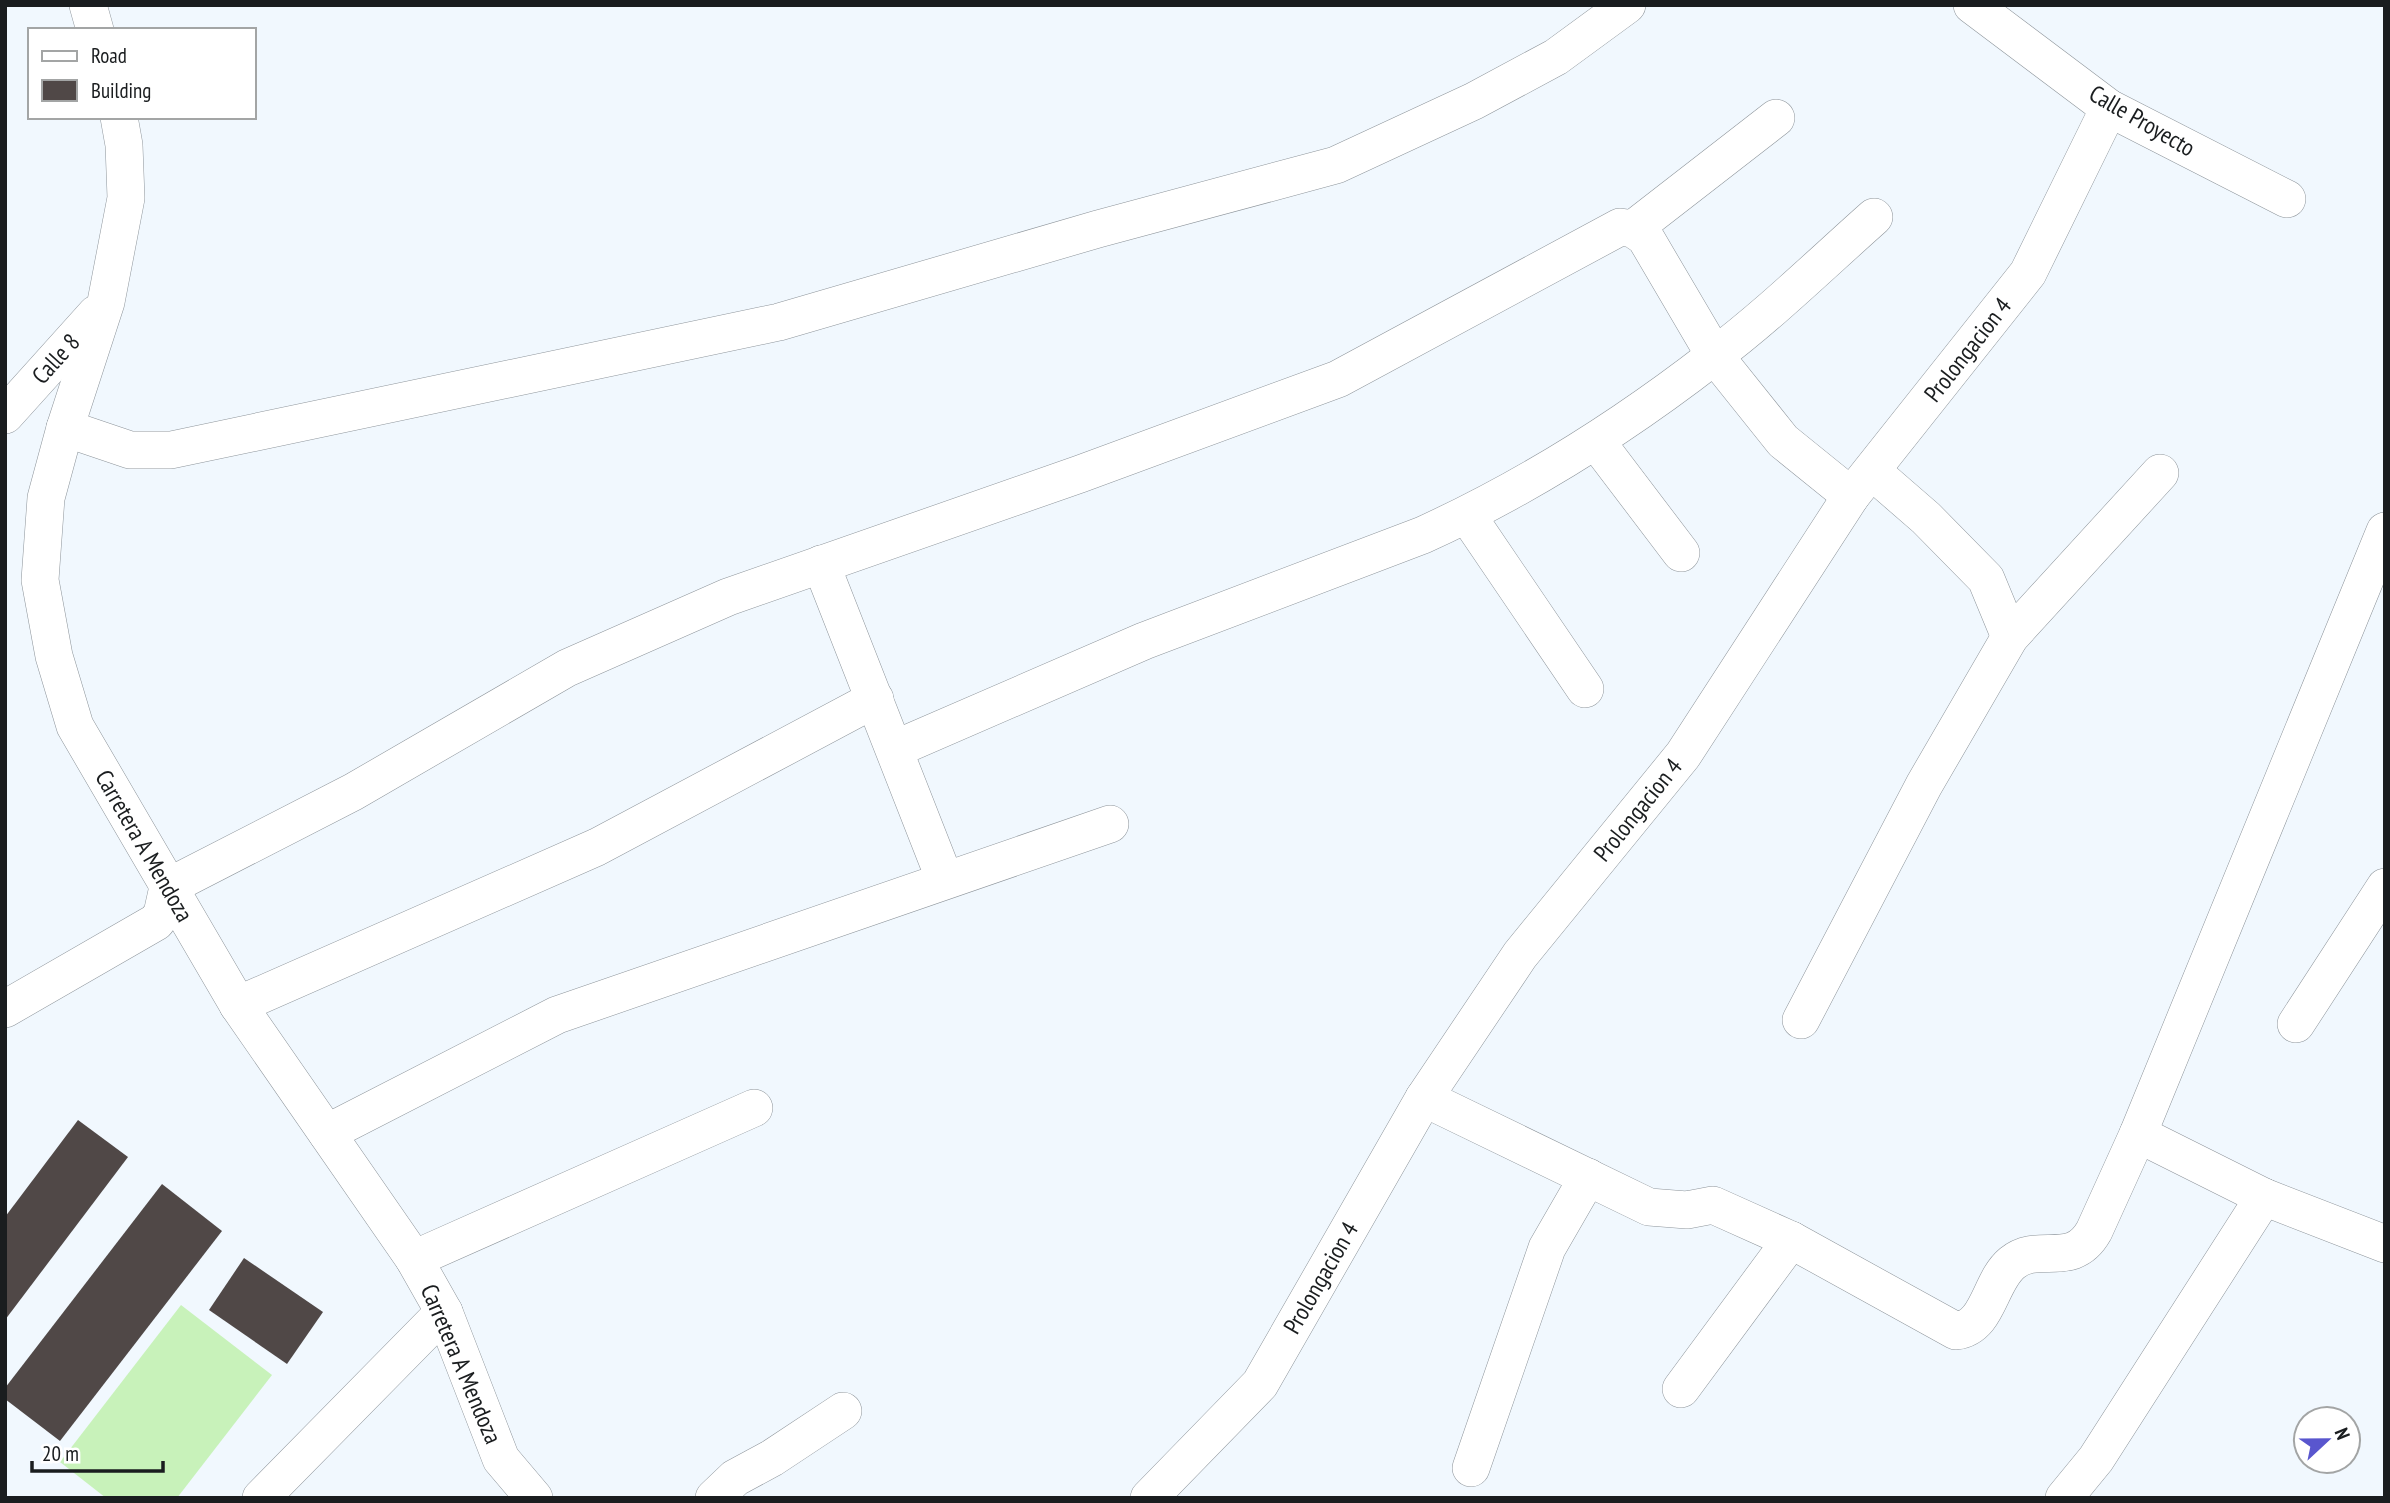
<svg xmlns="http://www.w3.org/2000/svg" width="2390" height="1503" font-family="'PT Sans Narrow',sans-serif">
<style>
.garden{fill:#c8f2ba}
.building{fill:#504847}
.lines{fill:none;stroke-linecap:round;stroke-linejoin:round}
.minor-casing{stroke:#8e959b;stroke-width:38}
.minor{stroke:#fff;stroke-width:37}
.labels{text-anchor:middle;stroke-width:7;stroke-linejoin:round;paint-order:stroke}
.street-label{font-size:24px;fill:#1a1d1f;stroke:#fff}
</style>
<rect width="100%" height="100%" fill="#f1f8fe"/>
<polygon class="garden" points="181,1305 272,1375 177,1498 106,1498 60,1462"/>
<g class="building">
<polygon points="78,1120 128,1157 5,1320 5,1217"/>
<polygon points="162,1184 222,1231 60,1441 5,1399 5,1388"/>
<polygon points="244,1258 323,1312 287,1364 209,1310"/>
</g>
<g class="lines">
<defs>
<g id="minor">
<polyline points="88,5 95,30"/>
<polyline points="1972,5 2109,108 2287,199"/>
<polyline points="119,117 124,145 126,198 106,302 65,428 46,498 40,580 54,656 75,726 238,1005 414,1259 444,1312 501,1459 534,1498"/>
<polyline points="1633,229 1776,118"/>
<polyline points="5,415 96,314"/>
<polyline points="65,428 130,450 171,450 779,322 1098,229 1336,165 1474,101 1556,57 1627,5"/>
<polyline points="1596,441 1681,553"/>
<polyline points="1873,472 1926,518 1986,579 2010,637"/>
<polyline points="1467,515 1585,689"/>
<polyline points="821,564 945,880"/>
<path d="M 895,749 L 1144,641 L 1423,535 C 1526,488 1624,426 1713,357 C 1770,314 1821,264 1874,217"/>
<polyline points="238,1005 597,847 875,699"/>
<polyline points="5,1009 156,922 162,914 168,887 353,792 567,668 728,597 1080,474 1338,379 1620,227 1633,229 1645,237 1715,356 1783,441 1851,496"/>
<polyline points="1801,1020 1924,785 2010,637 2160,473"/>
<polyline points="2296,1024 2385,887"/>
<path d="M 1424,1098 L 1649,1207 L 1687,1210 L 1713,1205 L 1791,1240 L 1956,1331 C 1989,1327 1989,1282 2012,1263 C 2039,1241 2072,1270 2094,1231 L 2138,1134 L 2385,531"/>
<polyline points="327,1133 557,1015 1110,824"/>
<polyline points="2138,1134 2264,1197 2385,1244"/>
<polyline points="414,1259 754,1108"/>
<polyline points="1681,1389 1791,1240"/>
<polyline points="1471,1468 1547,1248 1588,1177"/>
<polyline points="261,1498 444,1312"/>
<polyline points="714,1498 735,1478 772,1458 843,1411"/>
<polyline points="1149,1498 1260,1384 1424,1098 1520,955 1683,755 1851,496 2028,273 2109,108"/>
<polyline points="2064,1498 2096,1459 2264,1197"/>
</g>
</defs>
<use href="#minor" class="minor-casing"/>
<use href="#minor" class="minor"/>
</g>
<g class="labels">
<g class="street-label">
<text transform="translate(2142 121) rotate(30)" y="8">Calle Proyecto</text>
<text transform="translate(1968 350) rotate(-52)" y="8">Prolongacion 4</text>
<text transform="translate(56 359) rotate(-48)" y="8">Calle 8</text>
<text transform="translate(1638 810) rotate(-51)" y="8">Prolongacion 4</text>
<text transform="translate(144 846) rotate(60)" y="8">Carretera A Mendoza</text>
<text transform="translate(1321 1278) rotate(-60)" y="8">Prolongacion 4</text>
<text transform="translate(461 1364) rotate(67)" y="8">Carretera A Mendoza</text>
</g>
</g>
<rect width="2390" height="1503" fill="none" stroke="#1a1d1f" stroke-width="14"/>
<rect x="28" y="28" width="228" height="91" fill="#ffffff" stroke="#a3a5a5" stroke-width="2"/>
<rect x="42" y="51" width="35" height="10" fill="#ffffff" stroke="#a3a5a5" stroke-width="2"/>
<text x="91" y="63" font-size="21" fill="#1a1d1f">Road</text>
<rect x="42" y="80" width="35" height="21" fill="#504847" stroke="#a3a5a5" stroke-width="2"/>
<text x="91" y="98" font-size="21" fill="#1a1d1f">Building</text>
<g transform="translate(2327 1440) rotate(68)"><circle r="33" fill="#ffffff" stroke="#a3a5a5" stroke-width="2"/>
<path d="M0-5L12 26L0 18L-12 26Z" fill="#5956ce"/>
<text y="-10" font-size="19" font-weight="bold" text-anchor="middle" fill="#1a1d1f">N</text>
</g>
<path d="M32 1461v10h131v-10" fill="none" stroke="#1a1d1f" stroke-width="3.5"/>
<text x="42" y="1461" font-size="21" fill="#1a1d1f" stroke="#ffffff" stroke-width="5" paint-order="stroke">20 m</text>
</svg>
